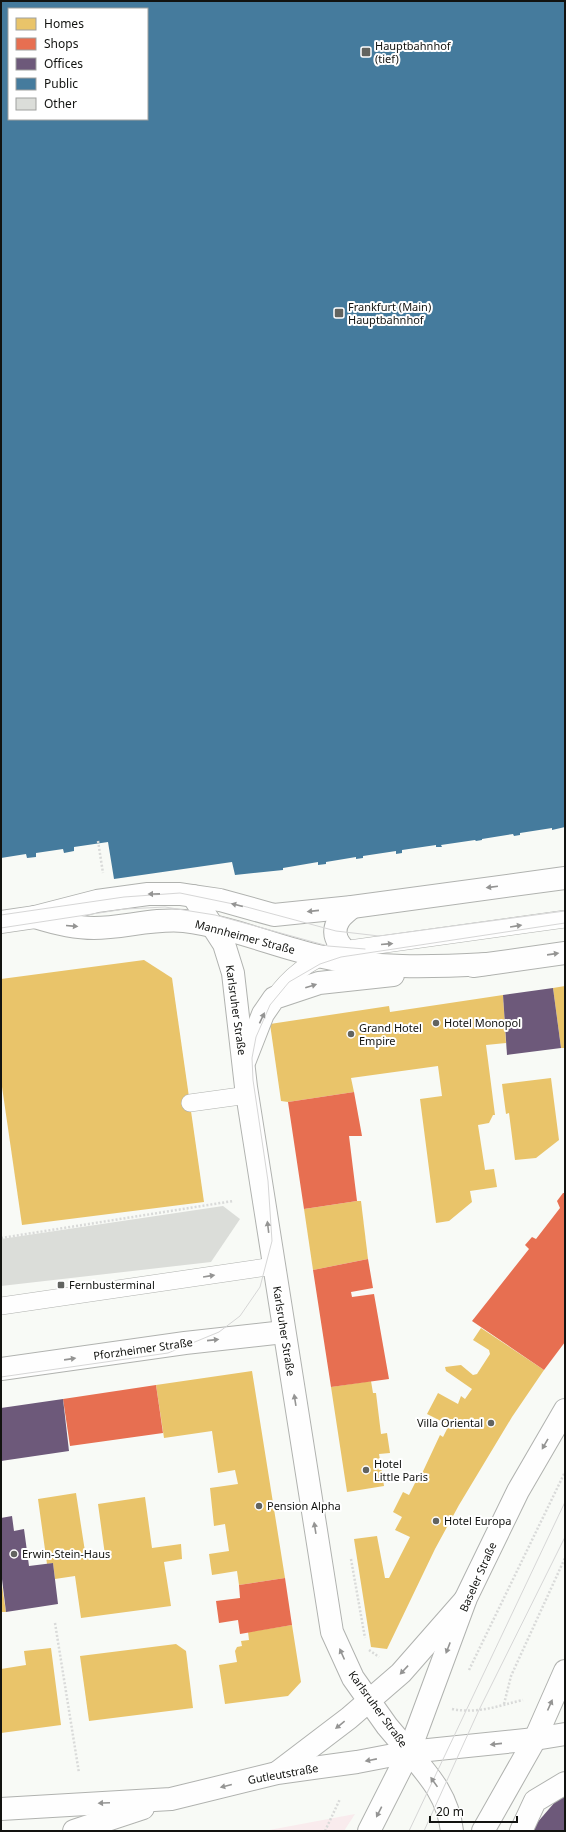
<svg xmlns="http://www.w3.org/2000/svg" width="566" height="1832" font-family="'Noto Sans',sans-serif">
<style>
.green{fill:#f9ebed}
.homes{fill:#e9c46a}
.shops{fill:#e76f51}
.offices{fill:#6d597a}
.public{fill:#457b9d;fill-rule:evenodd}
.building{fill:#dbddd9}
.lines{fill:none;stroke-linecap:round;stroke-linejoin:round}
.service-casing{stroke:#b0b2af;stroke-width:18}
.pedestrian-casing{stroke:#b0b2af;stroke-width:24}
.minor-casing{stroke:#b0b2af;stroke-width:24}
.secondary-casing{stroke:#b0b2af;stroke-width:24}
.primary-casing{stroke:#b0b2af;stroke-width:24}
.path{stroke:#d9dad9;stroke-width:2.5;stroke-dasharray:2 2;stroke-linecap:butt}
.service{stroke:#fefefe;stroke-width:17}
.pedestrian{stroke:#fefefe;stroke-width:22}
.minor{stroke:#fefefe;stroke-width:22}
.secondary{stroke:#fefefe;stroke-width:22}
.primary{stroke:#fefefe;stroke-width:22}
.tram{stroke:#d6d6d6;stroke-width:1}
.oneway{fill:#949493}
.poi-dot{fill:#626460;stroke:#fff;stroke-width:1.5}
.labels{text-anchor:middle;stroke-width:4;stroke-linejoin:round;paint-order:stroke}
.poi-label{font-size:11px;fill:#121310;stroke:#fff;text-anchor:start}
.street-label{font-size:11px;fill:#121310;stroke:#fff}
</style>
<rect width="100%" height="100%" fill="#f8faf6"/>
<polygon class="green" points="355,1814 344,1831 264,1831"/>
<g class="homes">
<polygon points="144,960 172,978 204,1202 22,1225 1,1080 1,979"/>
<polygon points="565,986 565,1048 561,1048 553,988"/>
<polygon points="503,995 506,1043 486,1045 495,1115 493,1115 489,1123 478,1125 485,1170 494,1169 497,1187 470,1191 472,1202 449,1221 436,1223 420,1099 442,1096 438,1066 351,1078 354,1092 288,1102 281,1101 270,1024 389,1006 390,1012"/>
<polygon points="551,1078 559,1140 536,1158 515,1160 509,1113 506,1114 502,1084"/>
<polygon points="357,1201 361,1201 368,1259 313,1270 304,1209"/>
<polygon points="481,1328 544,1370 512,1417 459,1505 435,1549 387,1649 371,1647 354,1539 377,1536 385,1578 389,1578 410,1537 395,1530 402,1517 393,1512 403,1492 409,1495 416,1481 418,1482 440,1435 443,1437 449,1425 427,1414 438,1393 458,1404 461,1396 465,1399 472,1389 446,1371 445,1367 461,1365 473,1375 477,1374 490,1354 489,1350 473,1340"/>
<polygon points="252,1371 285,1578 239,1585 237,1571 212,1575 209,1554 229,1551 225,1524 214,1526 210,1488 238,1484 235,1470 218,1473 212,1431 164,1438 156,1385"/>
<polygon points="371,1381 373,1393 376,1393 381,1434 387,1433 390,1453 379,1454 384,1486 347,1492 331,1387"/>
<polygon points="76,1493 86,1558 105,1555 98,1504 145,1497 152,1548 181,1544 182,1559 164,1562 171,1606 81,1618 75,1576 55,1579 53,1563 47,1564 38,1499"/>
<polygon points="1,1579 6,1612 1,1612"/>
<polygon points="292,1625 301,1682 288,1696 225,1704 219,1665 237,1662 235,1651 237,1647 242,1646 241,1641 249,1640 248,1632"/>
<polygon points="176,1644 186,1651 193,1708 89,1721 80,1656"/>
<polygon points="51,1648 61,1725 1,1733 1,1669 26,1665 24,1651"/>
</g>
<g class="shops">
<polygon points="354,1092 362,1136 349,1136 357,1201 304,1209 288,1102"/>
<polygon points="563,1193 565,1193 565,1342 544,1370 472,1321 529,1249 525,1245 532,1237 536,1239 560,1208 557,1201"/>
<polygon points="368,1259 373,1288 351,1292 352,1297 374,1294 389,1379 331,1387 313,1270"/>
<polygon points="156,1385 163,1433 70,1446 63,1399"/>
<polygon points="285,1578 292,1625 240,1634 238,1620 219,1623 216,1601 240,1598 239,1585"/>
</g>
<g class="offices">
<polygon points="553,988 561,1048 507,1055 503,995"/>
<polygon points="63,1399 69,1451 1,1461 1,1408"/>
<polygon points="12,1516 14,1531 24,1529 29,1566 53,1563 58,1604 6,1612 1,1571 1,1518"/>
<polygon points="565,1795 565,1831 530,1831 555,1802"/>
</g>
<path class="public" d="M 1,1 L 565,1 L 565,827 L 552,830 L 552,828 L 520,833 L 520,835 L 514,836 L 513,834 L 482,839 L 482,840 L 476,841 L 475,840 L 441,845 L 442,847 L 436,847 L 436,845 L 402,850 L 402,853 L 396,854 L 396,851 L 363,856 L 363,858 L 356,859 L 356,857 L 326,862 L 326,864 L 318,865 L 318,862 L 283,868 L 283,870 L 235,875 L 232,862 L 114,879 L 108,842 L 74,847 L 74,851 L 64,853 L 63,849 L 36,853 L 36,857 L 27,858 L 26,854 L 1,858 ZM 9,9 L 147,9 L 147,119 L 9,119 Z"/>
<polygon class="building" points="223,1206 240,1219 211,1262 1,1286 1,1239"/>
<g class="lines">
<defs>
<g id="service">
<path d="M 274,998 C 290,975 309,961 335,951 L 565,919"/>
<polyline points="190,1103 248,1095"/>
<polyline points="1,1306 274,1266"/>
</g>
<polyline id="pedestrian" points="521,1831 535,1801 565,1783"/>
<g id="minor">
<polyline points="193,896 224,944 233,973 246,1087 332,1632 353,1678 387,1726 409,1752"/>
<path d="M 352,907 C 348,911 342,915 339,920 C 327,939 347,953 360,963"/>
<path d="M 35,917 C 54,923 74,928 94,928 C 123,928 153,918 184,921 C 228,926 275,946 318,956 C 373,969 431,967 487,964"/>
<polyline points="1,922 35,917 97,901 148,894 180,894 193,896 220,900 274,915 352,907 565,878"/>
<polyline points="473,966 565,953"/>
<polyline points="245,1060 263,1014 274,998 319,983 393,975"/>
<polyline points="1,1369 185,1343 284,1332"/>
</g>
<g id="secondary">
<path d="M 409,1752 C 431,1778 448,1797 452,1831"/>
<polyline points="278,1772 349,1718 401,1673 465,1600"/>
<polyline points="1,1809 171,1799 277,1773 357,1762 409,1752 535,1739 565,1734"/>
<polyline points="74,1831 143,1808"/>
</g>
<g id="primary">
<polyline points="369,1831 409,1752 466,1598 518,1491 565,1410"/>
<polyline points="483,1831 535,1739 565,1671"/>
</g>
</defs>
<use href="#service" class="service-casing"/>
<use href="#pedestrian" class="pedestrian-casing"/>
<use href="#minor" class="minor-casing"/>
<use href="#secondary" class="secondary-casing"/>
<use href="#primary" class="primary-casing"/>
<g class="path">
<polyline points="98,841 103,873"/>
<polyline points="1,1238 233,1201"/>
<polyline points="351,1559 365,1638"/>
<polyline points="55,1623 79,1773"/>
<polyline points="369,1650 379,1657"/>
<polyline points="469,1670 565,1472"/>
<polyline points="504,1704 511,1676 565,1558"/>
<path d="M 452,1709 C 479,1714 497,1706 523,1700"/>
<polyline points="325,1831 340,1799"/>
</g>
<use href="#service" class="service"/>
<use href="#pedestrian" class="pedestrian"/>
<use href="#minor" class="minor"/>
<use href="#secondary" class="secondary"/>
<use href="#primary" class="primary"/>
<g class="tram">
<polyline points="1,915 124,897 180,893 243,906 336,931 379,936 565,911"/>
<polyline points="1,928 125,909 165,907 215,915 328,946 365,949"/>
<polyline points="1,1377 168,1353 219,1332 240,1316 260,1287 272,1241 268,1181 253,1080 252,1058 256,1037 270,1005 289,982 320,964 341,957 565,923"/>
<polyline points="409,1831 565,1502"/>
<polyline points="424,1831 478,1712 565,1537"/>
</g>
</g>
<defs><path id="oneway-solid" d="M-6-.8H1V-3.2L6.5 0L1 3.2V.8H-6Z"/></defs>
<g class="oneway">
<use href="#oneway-solid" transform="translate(492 887) rotate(173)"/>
<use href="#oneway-solid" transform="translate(154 894) rotate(179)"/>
<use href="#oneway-solid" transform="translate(237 905) rotate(-166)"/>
<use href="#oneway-solid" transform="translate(313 911) rotate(174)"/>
<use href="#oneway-solid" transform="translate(72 926) rotate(5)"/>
<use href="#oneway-solid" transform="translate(516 926) rotate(-9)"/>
<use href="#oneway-solid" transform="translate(387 944) rotate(-5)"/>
<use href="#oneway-solid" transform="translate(553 954) rotate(-8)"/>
<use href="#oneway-solid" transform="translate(311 986) rotate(-17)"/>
<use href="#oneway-solid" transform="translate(262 1018) rotate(-65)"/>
<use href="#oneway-solid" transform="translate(268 1227) rotate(-97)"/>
<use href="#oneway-solid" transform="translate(209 1276) rotate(-9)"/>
<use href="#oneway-solid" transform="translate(213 1340) rotate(-6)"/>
<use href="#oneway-solid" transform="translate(70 1359) rotate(-8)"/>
<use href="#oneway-solid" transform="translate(295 1400) rotate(-99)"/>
<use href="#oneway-solid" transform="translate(545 1444) rotate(120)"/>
<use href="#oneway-solid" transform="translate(315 1528) rotate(-99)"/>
<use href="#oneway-solid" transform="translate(448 1648) rotate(111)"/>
<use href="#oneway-solid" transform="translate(342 1654) rotate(-114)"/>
<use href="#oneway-solid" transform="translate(404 1670) rotate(133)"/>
<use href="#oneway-solid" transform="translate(550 1705) rotate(-66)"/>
<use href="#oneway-solid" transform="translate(340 1725) rotate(141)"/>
<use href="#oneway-solid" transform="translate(496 1744) rotate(174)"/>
<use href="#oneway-solid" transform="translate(371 1760) rotate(169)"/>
<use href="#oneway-solid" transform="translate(434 1782) rotate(-125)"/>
<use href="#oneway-solid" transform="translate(226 1786) rotate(166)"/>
<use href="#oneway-solid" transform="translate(104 1803) rotate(177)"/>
<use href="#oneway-solid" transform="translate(379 1812) rotate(117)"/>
</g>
<g class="poi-dot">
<rect x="361" y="47" width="10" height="10" rx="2"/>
<rect x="334" y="308" width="10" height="10" rx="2"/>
<circle cx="436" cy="1023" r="4"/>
<circle cx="351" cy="1034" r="4"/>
<rect x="57" y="1281" width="8" height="8" rx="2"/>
<circle cx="491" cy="1423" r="4"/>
<circle cx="366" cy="1470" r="4"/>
<circle cx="259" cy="1506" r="4"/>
<circle cx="436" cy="1521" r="4"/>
<circle cx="14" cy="1554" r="4"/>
</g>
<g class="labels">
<g class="poi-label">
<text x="375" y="50">Hauptbahnhof<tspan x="375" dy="13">(tief)</tspan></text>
<text x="348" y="311">Frankfurt (Main)<tspan x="348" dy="13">Hauptbahnhof</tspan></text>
<text x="444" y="1027">Hotel Monopol</text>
<text x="359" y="1032">Grand Hotel<tspan x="359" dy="13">Empire</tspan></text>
<text x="69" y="1289">Fernbusterminal</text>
<text x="483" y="1427" text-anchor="end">Villa Oriental</text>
<text x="374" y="1468">Hotel<tspan x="374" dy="13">Little Paris</tspan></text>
<text x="267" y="1510">Pension Alpha</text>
<text x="444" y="1525">Hotel Europa</text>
<text x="22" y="1558">Erwin-Stein-Haus</text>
</g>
<g class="street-label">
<text transform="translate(245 937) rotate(15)" y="4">Mannheimer Straße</text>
<text transform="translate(236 1010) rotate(82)" y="4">Karlsruher Straße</text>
<text transform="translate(284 1331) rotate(81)" y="4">Karlsruher Straße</text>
<text transform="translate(143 1349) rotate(-8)" y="4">Pforzheimer Straße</text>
<text transform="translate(478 1577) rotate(-66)" y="4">Baseler Straße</text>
<text transform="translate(378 1709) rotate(54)" y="4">Karlsruher Straße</text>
<text transform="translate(283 1774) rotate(-10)" y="4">Gutleutstraße</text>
</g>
</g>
<rect width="566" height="1832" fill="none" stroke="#121310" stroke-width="4"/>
<rect x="8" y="8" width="140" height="112" fill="#ffffff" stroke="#a0a19f"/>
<rect x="16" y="18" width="20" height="12" fill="#e9c46a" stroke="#a0a19f"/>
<text x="44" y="28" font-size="12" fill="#121310">Homes</text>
<rect x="16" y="38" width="20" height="12" fill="#e76f51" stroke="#a0a19f"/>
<text x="44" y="48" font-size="12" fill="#121310">Shops</text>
<rect x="16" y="58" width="20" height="12" fill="#6d597a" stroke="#a0a19f"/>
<text x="44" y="68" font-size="12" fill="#121310">Offices</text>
<rect x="16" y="78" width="20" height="12" fill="#457b9d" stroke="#a0a19f"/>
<text x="44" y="88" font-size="12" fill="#121310">Public</text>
<rect x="16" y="98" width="20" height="12" fill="#dbddd9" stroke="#a0a19f"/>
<text x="44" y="108" font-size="12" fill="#121310">Other</text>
<path d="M430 1816v6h87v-6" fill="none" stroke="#121310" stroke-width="2"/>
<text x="436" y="1816" font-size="12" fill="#121310" stroke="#ffffff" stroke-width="3" paint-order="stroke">20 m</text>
</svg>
